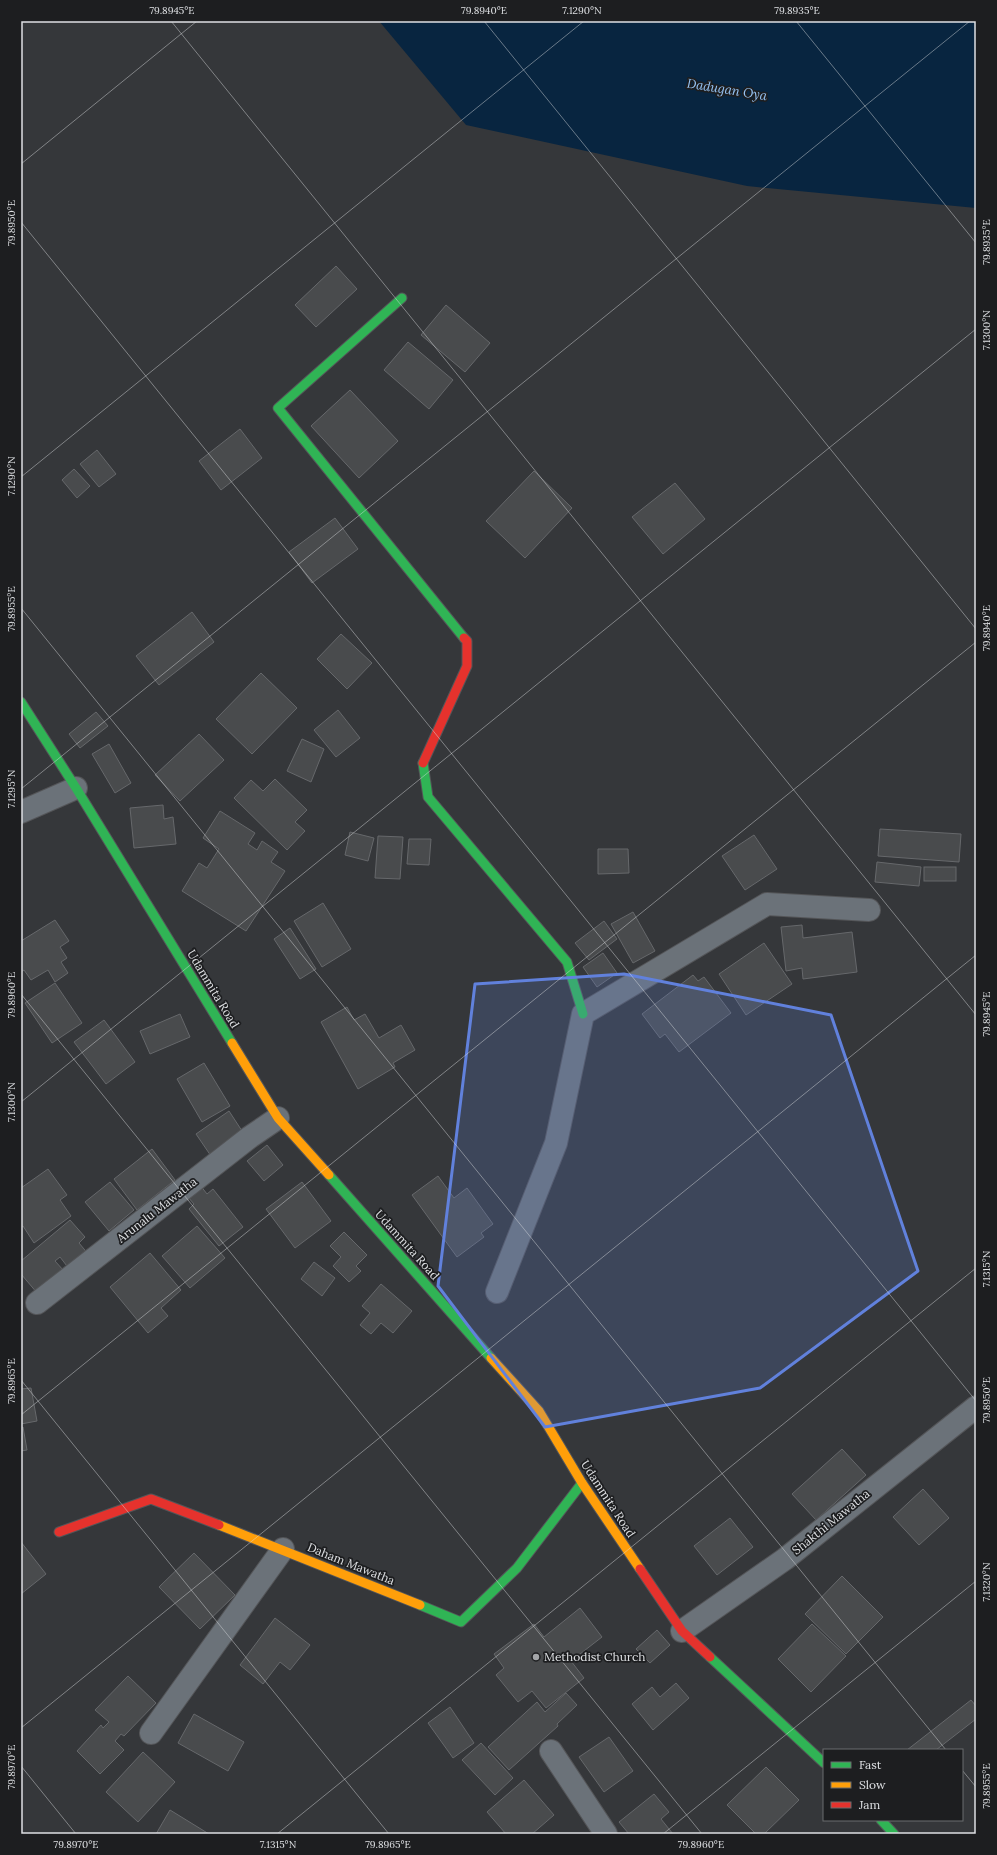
<svg xmlns="http://www.w3.org/2000/svg" width="997" height="1855" font-family="Lora,serif">
<style>
.water{fill:#082540}
.building{fill:#494b4d;stroke:#66686b}
.lines{fill:none;stroke-linecap:round;stroke-linejoin:round}
.street-casing{stroke:#545558;stroke-width:24}
.fast-casing{stroke:#545558;stroke-width:11}
.slow-casing{stroke:#545558;stroke-width:11}
.jam-casing{stroke:#545558;stroke-width:11}
.street{stroke:#6b7279;stroke-width:22}
.fast{stroke:#30b455;stroke-width:9}
.slow{stroke:#ff9f0a;stroke-width:9}
.jam{stroke:#e5322d;stroke-width:9}
.marked{fill:#6181dc;fill-opacity:0.2;stroke:#6181dc;stroke-width:3;stroke-linejoin:round}
.ticks{fill:none;stroke:#dee0e3;stroke-width:1;stroke-opacity:0.45}
.poi-dot{fill:#a3a5a8;stroke:#1d1e20;stroke-width:1.5}
.labels{text-anchor:middle;stroke-width:3.5;stroke-linejoin:round;paint-order:stroke}
.street-label{font-size:12px;fill:#dee0e3;stroke:#1d1e20}
.poi-label{font-size:12px;fill:#dee0e3;stroke:#1d1e20;text-anchor:start}
.water-label{font-size:13px;font-style:italic;fill:#97c5f6;stroke:#1d1e20}
.neatline{fill:none;stroke:#dee0e3;stroke-width:1.5}
.ticks-label{font-size:10px;text-anchor:middle;fill:#dee0e3}
</style>
<rect width="100%" height="100%" fill="#35373a"/>
<polygon class="water" points="379,21 976,21 976,208 747,186 466,125"/>
<g class="building">
<polygon points="336,266 357,289 316,327 295,305"/>
<polygon points="446,305 490,343 465,372 421,335"/>
<polygon points="408,342 453,380 429,409 384,370"/>
<polygon points="350,390 398,441 359,478 311,426"/>
<polygon points="240,429 262,458 221,490 199,461"/>
<polygon points="97,450 116,474 99,487 80,464"/>
<polygon points="74,469 90,486 77,498 62,480"/>
<polygon points="534,471 572,508 525,558 486,521"/>
<polygon points="675,483 705,519 663,554 632,517"/>
<polygon points="335,518 358,549 312,583 289,552"/>
<polygon points="192,612 214,642 159,685 136,656"/>
<polygon points="341,634 372,663 347,689 317,659"/>
<polygon points="261,673 297,708 252,754 216,719"/>
<polygon points="338,710 360,738 336,757 314,730"/>
<polygon points="96,712 108,726 80,748 69,734"/>
<polygon points="199,734 224,760 180,801 155,775"/>
<polygon points="302,739 324,749 311,782 287,771"/>
<polygon points="109,744 131,783 115,793 92,754"/>
<polygon points="275,779 307,810 295,822 305,831 287,850 234,798 251,780 263,791"/>
<polygon points="163,805 164,819 173,817 176,844 134,848 130,808"/>
<polygon points="220,811 255,833 248,844 257,850 262,841 278,852 271,862 285,871 246,931 182,891 199,863 207,868 219,849 203,838"/>
<polygon points="880,829 961,834 959,862 878,856"/>
<polygon points="350,832 374,838 368,861 345,855"/>
<polygon points="754,835 777,869 745,890 722,856"/>
<polygon points="378,836 403,837 400,879 375,878"/>
<polygon points="409,839 431,839 429,865 407,864"/>
<polygon points="598,849 628,849 629,873 598,874"/>
<polygon points="877,862 921,867 919,886 875,882"/>
<rect x="924" y="867" width="32" height="14"/>
<polygon points="323,903 351,949 322,967 294,921"/>
<polygon points="633,912 655,951 633,963 611,924"/>
<polygon points="55,920 69,941 60,947 67,958 61,962 68,973 55,982 48,970 31,980 24,970 21,972 21,941"/>
<polygon points="604,921 617,939 589,960 575,943"/>
<polygon points="802,925 803,938 852,932 857,972 803,979 802,968 786,971 781,927"/>
<polygon points="290,928 316,969 300,979 274,939"/>
<polygon points="764,943 792,984 746,1015 719,974"/>
<polygon points="603,953 617,973 597,987 583,967"/>
<polygon points="693,975 698,981 704,977 731,1013 679,1052 665,1034 660,1038 642,1014"/>
<polygon points="55,983 82,1023 52,1043 25,1003"/>
<polygon points="347,1007 354,1020 365,1014 379,1038 401,1025 415,1050 393,1063 395,1067 358,1089 321,1022"/>
<polygon points="180,1014 190,1037 150,1054 140,1031"/>
<polygon points="104,1020 135,1062 106,1084 74,1042"/>
<polygon points="204,1063 230,1106 202,1122 177,1079"/>
<polygon points="229,1111 244,1134 211,1156 196,1134"/>
<polygon points="267,1145 283,1165 264,1181 247,1161"/>
<polygon points="152,1149 175,1180 137,1210 114,1179"/>
<polygon points="48,1169 67,1195 60,1200 71,1216 34,1243 23,1226 21,1227 21,1188"/>
<polygon points="438,1176 454,1198 467,1188 493,1224 481,1233 484,1237 457,1257 412,1195"/>
<polygon points="110,1182 134,1210 109,1231 85,1202"/>
<polygon points="302,1182 331,1221 295,1248 266,1209"/>
<polygon points="200,1185 207,1194 213,1189 243,1227 219,1246 189,1209 194,1204 187,1196"/>
<polygon points="70,1220 85,1237 79,1243 89,1255 70,1270 60,1257 55,1261 64,1271 38,1294 21,1274 21,1261"/>
<polygon points="197,1226 225,1258 190,1288 162,1256"/>
<polygon points="344,1232 367,1255 356,1266 361,1271 349,1282 333,1266 341,1257 330,1246"/>
<polygon points="150,1253 181,1290 161,1308 168,1316 148,1333 110,1287"/>
<polygon points="314,1262 335,1278 322,1296 301,1279"/>
<polygon points="381,1284 412,1311 393,1333 381,1323 371,1334 360,1325 370,1313 362,1306"/>
<polygon points="31,1388 37,1421 21,1424 21,1389"/>
<polygon points="23,1427 27,1450 21,1451 21,1428"/>
<polygon points="842,1449 866,1475 816,1520 792,1494"/>
<polygon points="923,1489 949,1518 919,1545 893,1517"/>
<polygon points="730,1518 753,1547 717,1575 694,1546"/>
<polygon points="21,1542 46,1574 21,1594"/>
<polygon points="194,1553 235,1595 200,1629 159,1587"/>
<polygon points="842,1576 883,1617 846,1654 805,1614"/>
<polygon points="580,1608 602,1637 571,1661 584,1678 546,1708 532,1691 518,1702 496,1675 504,1668 494,1654 534,1624 544,1637"/>
<polygon points="275,1618 310,1645 290,1670 280,1662 263,1684 240,1665"/>
<polygon points="812,1624 846,1656 811,1692 778,1659"/>
<polygon points="657,1630 670,1645 650,1663 636,1649"/>
<polygon points="128,1676 156,1703 124,1736 121,1734 115,1741 124,1750 100,1774 77,1751 101,1725 103,1728 109,1722 95,1710"/>
<polygon points="676,1683 689,1698 653,1730 632,1704 652,1687 660,1697"/>
<polygon points="566,1693 577,1705 557,1724 558,1726 509,1770 488,1747 537,1702 545,1712"/>
<polygon points="971,1700 976,1706 976,1719 936,1750 907,1750"/>
<polygon points="450,1707 474,1743 453,1758 428,1723"/>
<polygon points="194,1714 244,1742 228,1771 178,1743"/>
<polygon points="609,1737 633,1771 604,1792 579,1757"/>
<polygon points="481,1743 513,1778 495,1795 462,1760"/>
<polygon points="143,1752 175,1782 138,1822 106,1792"/>
<polygon points="766,1767 799,1800 764,1834 756,1834 727,1805"/>
<polygon points="524,1780 554,1815 532,1834 506,1834 487,1812"/>
<polygon points="654,1794 669,1812 661,1819 673,1834 629,1834 619,1822"/>
<polygon points="170,1810 209,1834 156,1834"/>
</g>
<g class="lines">
<defs>
<g id="street">
<polyline points="21,812 76,788"/>
<polyline points="497,1292 556,1143 583,1014 767,904 869,910"/>
<polyline points="37,1303 250,1137 278,1118"/>
<polyline points="682,1631 785,1559 976,1407"/>
<polyline points="151,1733 283,1549"/>
<polyline points="551,1751 606,1834"/>
</g>
<g id="fast">
<polyline points="402,298 278,408 464,638"/>
<polyline points="21,702 76,788 232,1043"/>
<polyline points="423,763 428,797 567,962 583,1014"/>
<polyline points="329,1175 491,1358"/>
<polyline points="420,1605 461,1622 517,1568 582,1483"/>
<polyline points="710,1657 824,1763"/>
<polyline points="881,1820 894,1834"/>
</g>
<g id="slow">
<polyline points="232,1043 278,1118 329,1175"/>
<polyline points="491,1358 539,1411 582,1483 640,1569"/>
<polyline points="219,1525 420,1605"/>
</g>
<g id="jam">
<polyline points="423,763 467,666 467,641 464,638"/>
<polyline points="59,1532 151,1499 219,1525"/>
<polyline points="640,1569 682,1631 710,1657"/>
</g>
</defs>
<use href="#street" class="street-casing"/>
<use href="#fast" class="fast-casing"/>
<use href="#slow" class="slow-casing"/>
<use href="#jam" class="jam-casing"/>
<use href="#street" class="street"/>
<use href="#fast" class="fast"/>
<use href="#slow" class="slow"/>
<use href="#jam" class="jam"/>
</g>
<path class="marked" d="M 624,974 L 831,1015 L 918,1271 L 760,1388 L 545,1427 L 438,1286 L 475,984 Z"/>
<path class="ticks" d="M 171,21 L 976,1015M 484,21 L 976,629M 796,21 L 976,243M 21,164 L 197,21M 21,222 L 976,1401M 21,477 L 584,21M 21,608 L 946,1750M 21,789 L 970,21M 21,994 L 702,1834M 21,1102 L 976,329M 21,1380 L 389,1834M 21,1415 L 976,642M 21,1728 L 976,955M 21,1766 L 76,1834M 962,1770 L 976,1787M 277,1834 L 976,1268M 663,1834 L 976,1581"/>
<circle class="poi-dot" cx="536" cy="1657" r="4"/>
<g class="labels">
<g class="street-label">
<text transform="translate(213 989) rotate(59)" y="4">Udammita Road</text>
<text transform="translate(157 1210) rotate(-38)" y="4">Arunalu Mawatha</text>
<text transform="translate(407 1245) rotate(48)" y="4">Udammita Road</text>
<text transform="translate(608 1499) rotate(57)" y="4">Udammita Road</text>
<text transform="translate(831 1522) rotate(-39)" y="4">Shakthi Mawatha</text>
<text transform="translate(351 1564) rotate(22)" y="4">Daham Mawatha</text>
</g>
<g class="poi-label">
<text x="544" y="1661">Methodist Church</text>
</g>
<g class="water-label">
<text transform="translate(727 89) rotate(9)" y="5">Dadugan Oya</text>
</g>
</g>
<rect width="997" height="1855" fill="none" stroke="#1d1e20" stroke-width="44"/>
<rect x="823" y="1749" width="140" height="72" fill="#1d1e20" stroke="#6a6c6e"/>
<rect x="831" y="1762" width="20" height="6" fill="#30b455" stroke="#6a6c6e"/>
<text x="859" y="1769" font-size="12" fill="#dee0e3">Fast</text>
<rect x="831" y="1782" width="20" height="6" fill="#ff9f0a" stroke="#6a6c6e"/>
<text x="859" y="1789" font-size="12" fill="#dee0e3">Slow</text>
<rect x="831" y="1802" width="20" height="6" fill="#e5322d" stroke="#6a6c6e"/>
<text x="859" y="1809" font-size="12" fill="#dee0e3">Jam</text>
<rect x="22" y="22" width="953" height="1811" class="neatline"/>
<g class="ticks-label">
<text x="172" y="14">79.8945°E</text>
<text x="484" y="14">79.8940°E</text>
<text x="582" y="14">7.1290°N</text>
<text x="797" y="14">79.8935°E</text>
<text transform="translate(11 223) rotate(-90)" y="4">79.8950°E</text>
<text transform="translate(986 242) rotate(-90)" y="4">79.8935°E</text>
<text transform="translate(986 330) rotate(-90)" y="4">7.1300°N</text>
<text transform="translate(11 476) rotate(-90)" y="4">7.1290°N</text>
<text transform="translate(11 609) rotate(-90)" y="4">79.8955°E</text>
<text transform="translate(986 628) rotate(-90)" y="4">79.8940°E</text>
<text transform="translate(11 789) rotate(-90)" y="4">7.1295°N</text>
<text transform="translate(11 995) rotate(-90)" y="4">79.8960°E</text>
<text transform="translate(986 1014) rotate(-90)" y="4">79.8945°E</text>
<text transform="translate(11 1102) rotate(-90)" y="4">7.1300°N</text>
<text transform="translate(986 1269) rotate(-90)" y="4">7.1315°N</text>
<text transform="translate(11 1381) rotate(-90)" y="4">79.8965°E</text>
<text transform="translate(986 1400) rotate(-90)" y="4">79.8950°E</text>
<text transform="translate(986 1582) rotate(-90)" y="4">7.1320°N</text>
<text transform="translate(11 1767) rotate(-90)" y="4">79.8970°E</text>
<text transform="translate(986 1786) rotate(-90)" y="4">79.8955°E</text>
<text x="76" y="1848">79.8970°E</text>
<text x="278" y="1848">7.1315°N</text>
<text x="388" y="1848">79.8965°E</text>
<text x="701" y="1848">79.8960°E</text>
</g>
</svg>
